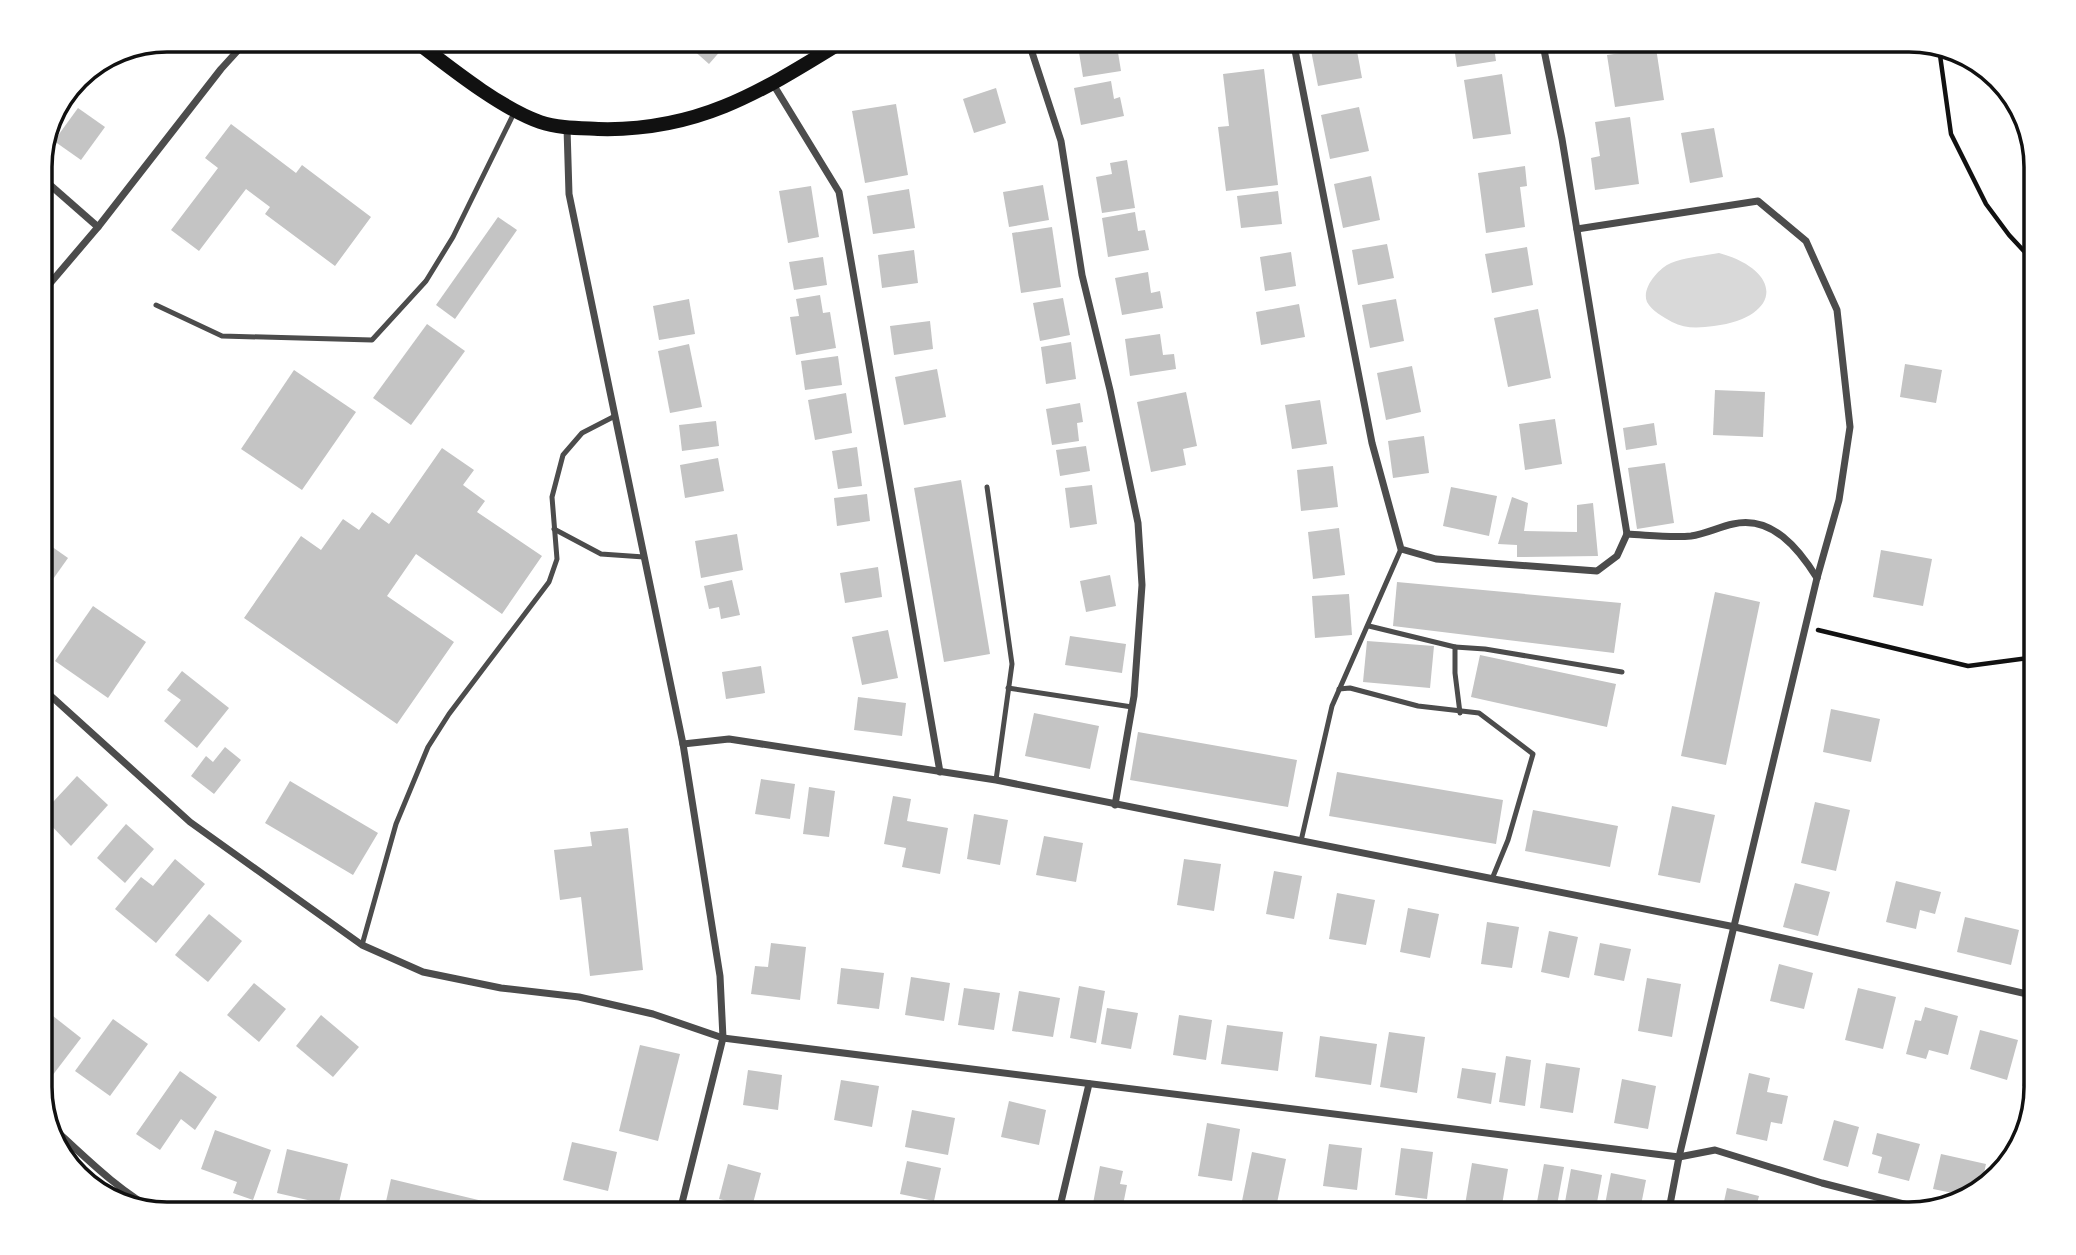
<svg xmlns="http://www.w3.org/2000/svg" width="2076" height="1255" font-family="Ubuntu,sans-serif">
<style>
.water{fill:#d9d9d9}
.building{fill:#c4c4c4}
.lines{fill:none;stroke-linecap:round;stroke-linejoin:round}
.path{stroke:#111;stroke-width:4.5}
.service{stroke:#4c4c4c;stroke-width:5}
.minor{stroke:#4c4c4c;stroke-width:7}
.secondary{stroke:#111;stroke-width:14}
.rim{fill:none;stroke:#111;stroke-width:3.5}
</style>
<rect width="100%" height="100%" fill="#fff"/>
<path class="water" d="M 1719,253 C 1784,271 1782,317 1714,326 C 1699,328 1685,329 1672,322 C 1663,317 1652,311 1647,302 C 1641,288 1659,268 1671,263 C 1685,257 1704,256 1719,253 Z"/>
<g class="building">
<polygon points="682,40 730,40 709,64"/>
<polygon points="1077,40 1116,40 1121,71 1083,77"/>
<polygon points="1219,40 1246,40 1246,42 1221,47"/>
<polygon points="1309,40 1355,40 1362,78 1318,86"/>
<polygon points="1453,40 1493,40 1496,61 1457,67"/>
<polygon points="1602,40 1640,40 1640,42 1603,47"/>
<polygon points="1656,48 1664,100 1615,107 1607,55"/>
<polygon points="1264,69 1278,185 1226,191 1218,127 1229,126 1223,74"/>
<polygon points="1502,74 1511,134 1473,139 1464,80"/>
<polygon points="1111,81 1114,99 1120,97 1124,116 1081,125 1074,88"/>
<polygon points="996,88 1006,123 974,133 963,99"/>
<polygon points="896,104 908,175 865,183 852,111"/>
<polygon points="1359,107 1369,151 1330,159 1321,115"/>
<polygon points="78,108 105,127 81,160 54,141"/>
<polygon points="1630,117 1639,184 1595,190 1591,158 1600,156 1595,122"/>
<polygon points="231,124 296,173 302,165 371,217 335,266 265,214 270,207 246,189 199,251 171,230 218,168 205,158"/>
<polygon points="1714,128 1723,177 1690,183 1681,133"/>
<polygon points="1127,160 1135,208 1102,213 1096,177 1112,174 1110,163"/>
<polygon points="1525,166 1527,186 1520,187 1525,227 1486,233 1478,173"/>
<polygon points="1371,176 1380,220 1343,228 1334,184"/>
<polygon points="1043,185 1049,220 1009,227 1003,192"/>
<polygon points="811,186 819,237 788,243 779,191"/>
<polygon points="909,189 915,228 873,234 867,196"/>
<polygon points="1278,191 1282,224 1241,228 1237,196"/>
<polygon points="1135,212 1138,231 1145,230 1149,250 1108,257 1102,218"/>
<polygon points="498,217 517,230 455,319 436,305"/>
<polygon points="1052,227 1061,287 1021,293 1012,233"/>
<polygon points="1387,244 1394,278 1358,285 1352,250"/>
<polygon points="1527,247 1533,285 1492,293 1485,254"/>
<polygon points="914,250 918,283 882,288 878,255"/>
<polygon points="1291,252 1296,286 1265,291 1260,257"/>
<polygon points="823,257 827,285 794,290 789,262"/>
<polygon points="1148,272 1151,293 1160,291 1163,308 1122,315 1115,278"/>
<polygon points="820,295 823,313 830,312 836,348 796,355 790,317 799,316 796,299"/>
<polygon points="1063,298 1070,335 1040,341 1033,303"/>
<polygon points="689,299 695,334 659,340 653,306"/>
<polygon points="1396,299 1404,341 1370,348 1362,305"/>
<polygon points="1299,304 1305,337 1261,345 1256,312"/>
<polygon points="1538,309 1551,378 1508,387 1494,318"/>
<polygon points="930,321 933,349 894,355 890,326"/>
<polygon points="427,324 465,351 411,425 373,398"/>
<polygon points="1160,334 1163,355 1174,354 1176,369 1130,376 1125,339"/>
<polygon points="1071,342 1076,379 1046,384 1041,347"/>
<polygon points="689,344 702,407 670,413 658,351"/>
<polygon points="838,356 842,385 805,390 801,361"/>
<polygon points="1905,364 1942,370 1936,403 1900,397"/>
<polygon points="1412,366 1421,412 1386,420 1377,373"/>
<polygon points="937,369 946,417 904,425 895,377"/>
<polygon points="294,370 356,412 302,490 241,449"/>
<polygon points="1715,390 1765,392 1763,437 1713,435"/>
<polygon points="1186,392 1197,446 1183,449 1186,465 1151,472 1137,402"/>
<polygon points="846,393 852,433 815,440 808,400"/>
<polygon points="1320,400 1327,444 1292,449 1285,405"/>
<polygon points="1080,403 1083,422 1077,423 1079,441 1052,445 1046,409"/>
<polygon points="1555,419 1562,464 1525,470 1519,424"/>
<polygon points="716,421 719,446 682,451 679,425"/>
<polygon points="1654,423 1657,445 1626,450 1623,428"/>
<polygon points="1424,436 1429,473 1393,478 1388,441"/>
<polygon points="1086,446 1090,471 1060,476 1056,450"/>
<polygon points="857,447 862,486 838,489 832,451"/>
<polygon points="442,448 474,470 463,485 485,501 477,512 542,556 502,614 416,554 387,596 454,642 397,724 244,618 301,536 321,550 343,519 359,530 372,512 389,524"/>
<polygon points="718,458 724,491 685,498 680,465"/>
<polygon points="1665,463 1674,523 1637,529 1628,468"/>
<polygon points="1333,466 1338,507 1301,511 1297,470"/>
<polygon points="961,480 990,654 944,662 914,488"/>
<polygon points="1092,485 1097,524 1070,528 1065,488"/>
<polygon points="1451,487 1497,496 1489,536 1443,526"/>
<polygon points="867,494 870,521 837,526 834,498"/>
<polygon points="1512,497 1528,503 1524,531 1577,532 1577,505 1593,503 1598,556 1517,557 1517,545 1498,544"/>
<polygon points="1339,528 1345,575 1313,579 1308,532"/>
<polygon points="737,534 743,570 701,578 695,541"/>
<polygon points="41,539 68,558 41,596"/>
<polygon points="1881,550 1932,559 1923,606 1873,597"/>
<polygon points="878,567 882,597 845,603 840,573"/>
<polygon points="1110,575 1116,606 1086,612 1080,581"/>
<polygon points="732,580 740,615 721,619 719,607 709,609 704,586"/>
<polygon points="1397,582 1621,603 1614,653 1393,626"/>
<polygon points="1715,592 1760,602 1726,765 1681,756"/>
<polygon points="1349,594 1352,635 1315,638 1312,596"/>
<polygon points="93,606 146,642 108,698 55,661"/>
<polygon points="888,630 898,678 862,685 852,637"/>
<polygon points="1070,636 1126,644 1122,673 1065,665"/>
<polygon points="1367,641 1434,646 1430,688 1363,682"/>
<polygon points="1480,655 1616,684 1607,727 1471,697"/>
<polygon points="761,666 765,693 726,699 722,672"/>
<polygon points="182,671 229,708 197,748 164,721 181,700 167,690"/>
<polygon points="858,697 906,703 902,736 854,730"/>
<polygon points="1831,709 1880,719 1871,762 1823,752"/>
<polygon points="1034,713 1099,726 1090,769 1025,756"/>
<polygon points="1138,732 1297,760 1288,807 1130,780"/>
<polygon points="225,747 241,760 214,794 191,776 206,756 213,762"/>
<polygon points="1337,772 1503,800 1496,844 1329,816"/>
<polygon points="77,776 108,805 71,846 41,815"/>
<polygon points="761,779 795,784 790,819 755,814"/>
<polygon points="290,781 378,833 353,875 265,823"/>
<polygon points="809,787 835,791 829,837 803,834"/>
<polygon points="893,796 911,799 907,821 948,828 940,874 902,867 906,848 884,844"/>
<polygon points="1815,802 1850,810 1836,871 1801,863"/>
<polygon points="1672,806 1715,815 1700,883 1658,875"/>
<polygon points="1533,810 1618,826 1610,867 1525,851"/>
<polygon points="974,814 1008,820 1000,865 967,859"/>
<polygon points="126,824 154,849 125,883 97,858"/>
<polygon points="628,828 643,970 590,976 581,897 560,900 554,850 592,846 590,832"/>
<polygon points="1044,836 1083,843 1076,882 1036,875"/>
<polygon points="175,859 205,884 156,943 115,909 141,877 153,886"/>
<polygon points="1184,859 1221,864 1214,911 1177,905"/>
<polygon points="1274,871 1302,876 1294,919 1266,914"/>
<polygon points="1896,881 1941,892 1935,914 1920,910 1916,929 1886,922"/>
<polygon points="1795,883 1830,892 1818,936 1783,927"/>
<polygon points="1337,893 1375,900 1366,945 1329,939"/>
<polygon points="1408,908 1439,914 1430,958 1400,952"/>
<polygon points="209,914 242,941 208,982 175,955"/>
<polygon points="1965,917 2019,930 2011,965 1957,952"/>
<polygon points="1487,922 1519,927 1512,968 1481,964"/>
<polygon points="1549,931 1578,937 1569,978 1541,972"/>
<polygon points="2035,940 2036,940 2036,977 2026,974"/>
<polygon points="771,943 806,947 800,1000 751,994 755,966 768,967"/>
<polygon points="1600,943 1631,949 1624,981 1594,975"/>
<polygon points="1779,964 1813,973 1804,1009 1770,1001"/>
<polygon points="841,968 884,973 879,1009 837,1004"/>
<polygon points="911,977 950,983 944,1021 905,1015"/>
<polygon points="1647,978 1681,984 1672,1037 1638,1031"/>
<polygon points="254,983 286,1009 259,1042 227,1015"/>
<polygon points="1079,986 1105,991 1096,1043 1070,1038"/>
<polygon points="964,988 1000,993 994,1030 958,1025"/>
<polygon points="1858,988 1896,997 1883,1049 1845,1040"/>
<polygon points="1019,991 1060,998 1053,1037 1012,1031"/>
<polygon points="1925,1007 1958,1016 1948,1055 1929,1050 1926,1059 1906,1054 1915,1020 1921,1021"/>
<polygon points="1107,1008 1138,1013 1131,1049 1101,1044"/>
<polygon points="321,1015 359,1047 333,1077 296,1046"/>
<polygon points="1179,1015 1212,1020 1206,1060 1173,1055"/>
<polygon points="53,1016 81,1038 52,1076 41,1067 41,1033"/>
<polygon points="113,1019 148,1044 110,1096 75,1071"/>
<polygon points="1227,1025 1283,1032 1278,1071 1221,1064"/>
<polygon points="1980,1030 2018,1040 2007,1080 1970,1069"/>
<polygon points="1389,1032 1425,1037 1417,1093 1380,1087"/>
<polygon points="2035,1035 2036,1035 2035,1089 2022,1086"/>
<polygon points="1320,1036 1377,1044 1371,1085 1315,1077"/>
<polygon points="640,1045 680,1054 658,1141 619,1131"/>
<polygon points="1506,1056 1531,1060 1525,1106 1499,1102"/>
<polygon points="1546,1063 1580,1068 1573,1113 1540,1108"/>
<polygon points="1462,1068 1496,1073 1491,1104 1457,1098"/>
<polygon points="748,1070 782,1075 778,1110 743,1105"/>
<polygon points="180,1071 217,1097 195,1130 181,1119 160,1150 136,1134"/>
<polygon points="1749,1073 1770,1078 1767,1092 1788,1096 1782,1124 1771,1122 1767,1141 1736,1134"/>
<polygon points="1622,1079 1656,1086 1648,1129 1614,1123"/>
<polygon points="841,1080 879,1086 872,1127 834,1120"/>
<polygon points="1009,1101 1046,1110 1039,1145 1001,1137"/>
<polygon points="912,1110 955,1118 948,1155 905,1147"/>
<polygon points="1834,1120 1859,1127 1848,1167 1823,1160"/>
<polygon points="1207,1123 1240,1129 1232,1181 1198,1176"/>
<polygon points="215,1130 271,1150 253,1200 233,1193 237,1182 201,1169"/>
<polygon points="1877,1133 1920,1144 1909,1181 1878,1173 1882,1157 1872,1154"/>
<polygon points="572,1142 617,1152 608,1191 563,1180"/>
<polygon points="1329,1144 1362,1148 1357,1190 1323,1186"/>
<polygon points="1401,1148 1433,1152 1427,1199 1395,1195"/>
<polygon points="287,1149 348,1164 338,1207 277,1193"/>
<polygon points="1252,1152 1286,1159 1276,1208 1242,1201"/>
<polygon points="1941,1154 1986,1164 1980,1190 1972,1197 1933,1189"/>
<polygon points="907,1161 941,1168 934,1201 900,1194"/>
<polygon points="1472,1163 1508,1169 1501,1211 1465,1205"/>
<polygon points="728,1164 761,1173 752,1207 719,1199"/>
<polygon points="1544,1164 1564,1167 1557,1205 1537,1202"/>
<polygon points="1100,1166 1123,1171 1120,1184 1127,1185 1121,1215 1092,1209"/>
<polygon points="1571,1169 1602,1175 1596,1208 1565,1202"/>
<polygon points="1611,1173 1646,1180 1639,1215 1603,1215"/>
<polygon points="391,1179 495,1204 493,1215 383,1215"/>
<polygon points="1727,1188 1759,1196 1754,1215 1721,1215"/>
</g>
<g class="lines">
<g class="path">
<polyline points="1939,48 1951,134 1986,204 2009,235 2036,264"/>
<polyline points="1818,630 1968,666 2036,657"/>
</g>
<g class="service">
<polyline points="156,305 222,336 372,340 426,281 453,237 515,111"/>
<polyline points="987,487 1012,664 996,780"/>
<polyline points="554,529 601,554 644,557"/>
<polyline points="1369,626 1455,647"/>
<polyline points="1008,688 1132,707"/>
<polyline points="1339,689 1350,688 1418,706 1479,713 1533,754 1508,840 1492,879"/>
<polyline points="1460,713 1455,673 1455,647 1485,649 1622,672"/>
<polyline points="1301,841 1332,706 1401,549"/>
<polyline points="362,945 396,824 428,747 449,714 549,582 557,559 552,497 563,455 582,433 615,416"/>
</g>
<g class="minor">
<polyline points="1028,40 1061,141 1082,275 1110,390 1138,523 1142,585 1134,696 1115,805"/>
<polyline points="1293,40 1372,443 1401,549 1436,559 1597,571 1617,556 1627,534"/>
<polyline points="1542,40 1562,139 1627,534"/>
<polyline points="773,84 839,192 940,772"/>
<polyline points="567,128 569,194 683,744 720,976 723,1038 679,1215"/>
<polyline points="41,177 98,227"/>
<polyline points="1577,229 1758,201 1806,241 1837,310 1850,427 1839,500 1817,578 1679,1157 1668,1215"/>
<polyline points="41,294 98,227 221,69 241,47 256,40"/>
<path d="M 1627,534 C 1648,535 1671,538 1691,536 C 1705,534 1719,527 1733,524 C 1772,515 1799,549 1817,578"/>
<polyline points="41,687 190,822 362,945 423,972 501,988 579,997 653,1014 723,1038 1679,1157 1715,1150 1822,1183 1927,1210"/>
<polyline points="683,744 729,739 996,780 1735,927 2036,996"/>
<path d="M 49,1124 C 84,1156 118,1191 160,1213"/>
<polyline points="1058,1215 1089,1084"/>
</g>
<path class="secondary" d="M 414,40 C 448,66 500,108 540,122 C 558,128 578,128 598,129 C 699,132 762,91 845,40"/>
</g>
<path d="M0 0H2076V1255H0ZM167 52H1909A115 115 0 0 1 2024 167V1087A115 115 0 0 1 1909 1202H167A115 115 0 0 1 52 1087V167A115 115 0 0 1 167 52Z" fill="#fff" fill-rule="evenodd"/>
<path class="rim" d="M167 52H1909A115 115 0 0 1 2024 167V1087A115 115 0 0 1 1909 1202H167A115 115 0 0 1 52 1087V167A115 115 0 0 1 167 52Z"/>
</svg>
